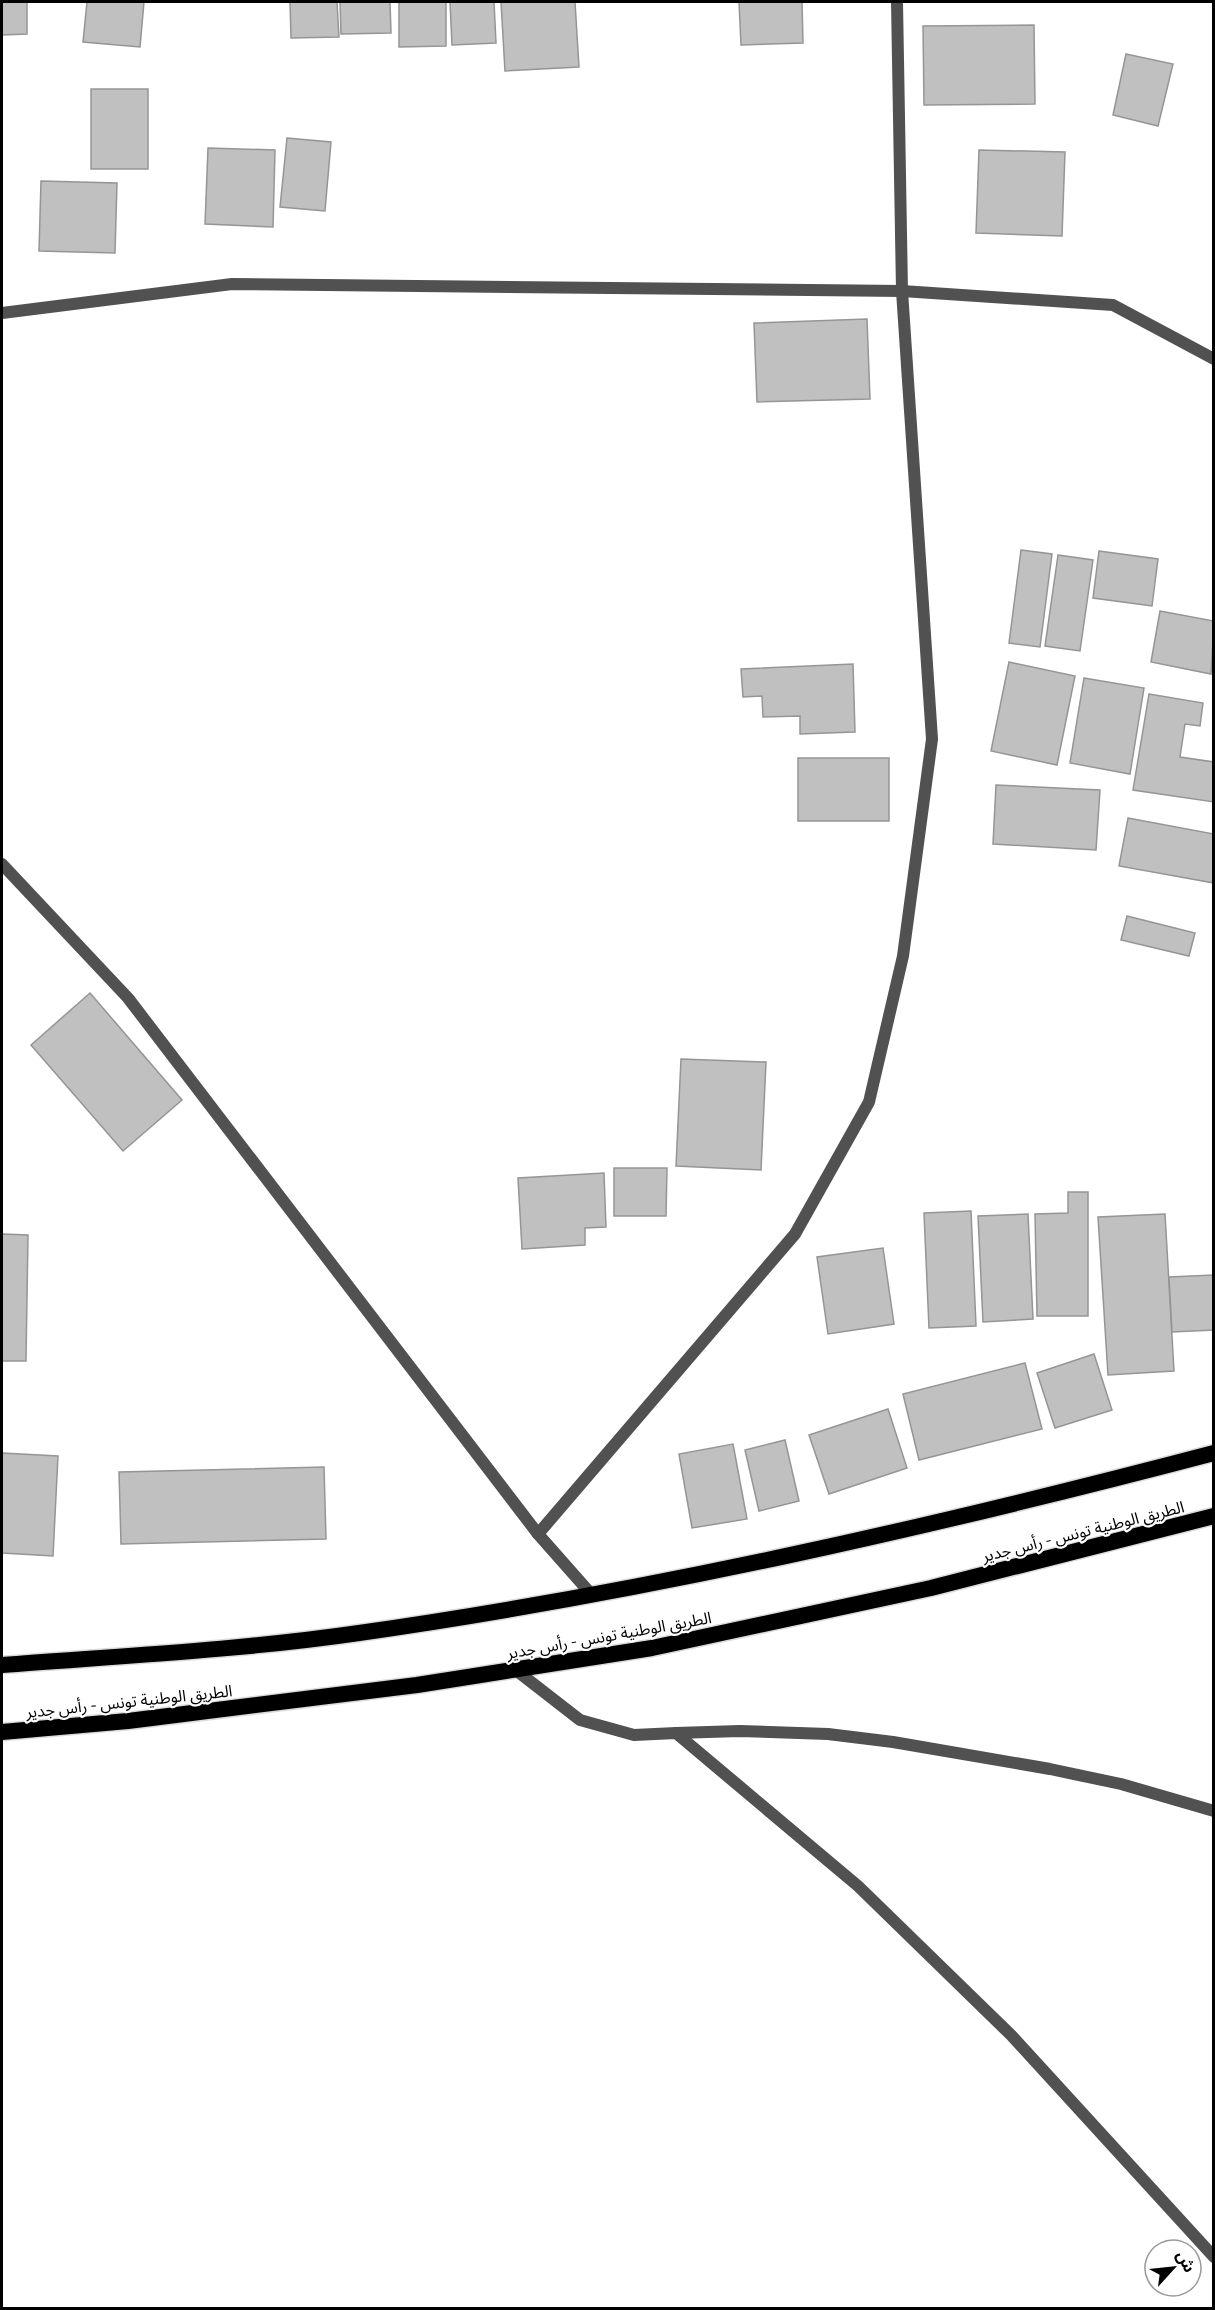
<svg xmlns="http://www.w3.org/2000/svg" width="1215" height="2310" font-family="Karla,'Noto Sans Arabic',sans-serif">
<style>
.building{fill:#c0c0c0;stroke:#959595;stroke-width:1.5}
.lines{fill:none;stroke-linecap:round;stroke-linejoin:round}
.trunk-casing{stroke:#dbdbdb;stroke-width:19}
.minor{stroke:#515151;stroke-width:12}
.trunk{stroke:#000;stroke-width:16}
.labels{text-anchor:middle;stroke-width:4.5;stroke-linejoin:round;paint-order:stroke}
.street-label{font-size:16px;fill:#000;stroke:#fff}
</style>
<rect width="100%" height="100%" fill="#fff"/>
<g class="building">
<polygon points="2,2 27,2 27,34 2,35"/>
<polygon points="87,2 144,2 140,47 83,42"/>
<polygon points="290,2 337,2 339,37 291,38"/>
<polygon points="340,2 390,2 391,33 341,34"/>
<polygon points="399,2 446,2 446,46 399,47"/>
<polygon points="450,2 494,2 496,43 452,45"/>
<polygon points="501,2 575,2 579,67 505,71"/>
<polygon points="739,2 802,2 803,43 741,45"/>
<polygon points="1034,25 1035,104 924,105 923,26"/>
<polygon points="1126,54 1173,64 1158,126 1113,115"/>
<rect x="91" y="89" width="57" height="80"/>
<polygon points="287,138 331,142 325,211 280,207"/>
<polygon points="208,148 275,150 273,227 205,224"/>
<polygon points="979,150 1065,152 1062,236 976,233"/>
<polygon points="41,181 117,183 115,253 39,251"/>
<polygon points="867,319 870,399 757,402 754,323"/>
<polygon points="1021,550 1052,554 1040,647 1009,643"/>
<polygon points="1099,551 1158,559 1152,606 1093,598"/>
<polygon points="1058,555 1093,560 1080,651 1045,646"/>
<polygon points="1160,611 1214,621 1211,674 1151,662"/>
<polygon points="1009,662 1075,676 1057,765 991,751"/>
<polygon points="853,664 855,732 800,734 800,716 763,717 762,696 743,697 741,669"/>
<polygon points="1084,678 1144,688 1130,774 1070,763"/>
<polygon points="1149,694 1203,703 1200,726 1185,724 1180,757 1214,762 1214,802 1133,790"/>
<rect x="798" y="758" width="91" height="63"/>
<polygon points="996,785 1100,790 1096,850 993,844"/>
<polygon points="1128,818 1214,834 1214,883 1119,866"/>
<polygon points="1127,916 1195,933 1189,956 1121,940"/>
<polygon points="90,993 182,1100 123,1151 31,1045"/>
<polygon points="681,1059 766,1062 761,1170 676,1166"/>
<polygon points="614,1168 667,1168 666,1216 614,1216"/>
<polygon points="604,1173 606,1227 585,1228 585,1245 522,1249 518,1178"/>
<polygon points="1068,1192 1088,1192 1088,1316 1037,1316 1035,1214 1068,1213"/>
<polygon points="971,1211 976,1326 929,1328 924,1213"/>
<polygon points="1028,1214 1033,1319 983,1322 978,1216"/>
<polygon points="1165,1214 1174,1371 1108,1375 1098,1217"/>
<polygon points="2,1234 28,1235 26,1361 2,1361"/>
<polygon points="883,1248 894,1324 828,1334 817,1257"/>
<polygon points="1214,1275 1214,1330 1172,1332 1169,1277"/>
<polygon points="1094,1354 1112,1410 1055,1428 1037,1373"/>
<polygon points="1025,1363 1042,1429 919,1460 903,1394"/>
<polygon points="888,1409 907,1468 829,1494 809,1435"/>
<polygon points="785,1440 799,1501 759,1511 745,1450"/>
<polygon points="733,1444 747,1519 692,1528 679,1454"/>
<polygon points="2,1453 58,1456 53,1556 2,1553"/>
<polygon points="324,1467 326,1539 121,1544 119,1472"/>
</g>
<g class="lines">
<defs>
<g id="trunk">
<path d="M 2,1665 C 120,1656 242,1650 359,1633 C 647,1592 932,1527 1214,1453"/>
<polyline points="2,1732 128,1721 417,1685 652,1648 931,1588 1214,1516"/>
</g>
</defs>
<use href="#trunk" class="trunk-casing"/>
<g class="minor">
<polyline points="2,313 232,284 902,291 1113,305 1214,359"/>
<polyline points="2,864 128,998 538,1534 591,1594"/>
<polyline points="538,1534 795,1234 869,1102 903,956 932,739 902,291 897,2"/>
<polyline points="517,1671 580,1720 634,1735 676,1733 858,1886 1011,2035 1214,2257"/>
<polyline points="676,1733 740,1731 828,1734 893,1742 1050,1769 1121,1784 1214,1811"/>
</g>
<use href="#trunk" class="trunk"/>
</g>
<g class="labels">
<g class="street-label">
<text transform="translate(1083 1531) rotate(-14)" y="6">الطريق الوطنية تونس - رأس جدير</text>
<text transform="translate(609 1635) rotate(-10)" y="6">الطريق الوطنية تونس - رأس جدير</text>
<text transform="translate(129 1701) rotate(-6)" y="6">الطريق الوطنية تونس - رأس جدير</text>
</g>
</g>
<rect width="1215" height="2310" fill="none" stroke="#000000" stroke-width="6"/>
<g transform="translate(1173 2268) rotate(63)"><circle r="28" fill="#ffffff" stroke="#999999" stroke-width="1.5"/>
<path d="M0-4.5L10 22L0 15L-10 22Z" fill="#000000"/>
<text y="-9" font-size="16" font-weight="bold" text-anchor="middle" fill="#000000">ش</text>
</g>
</svg>
